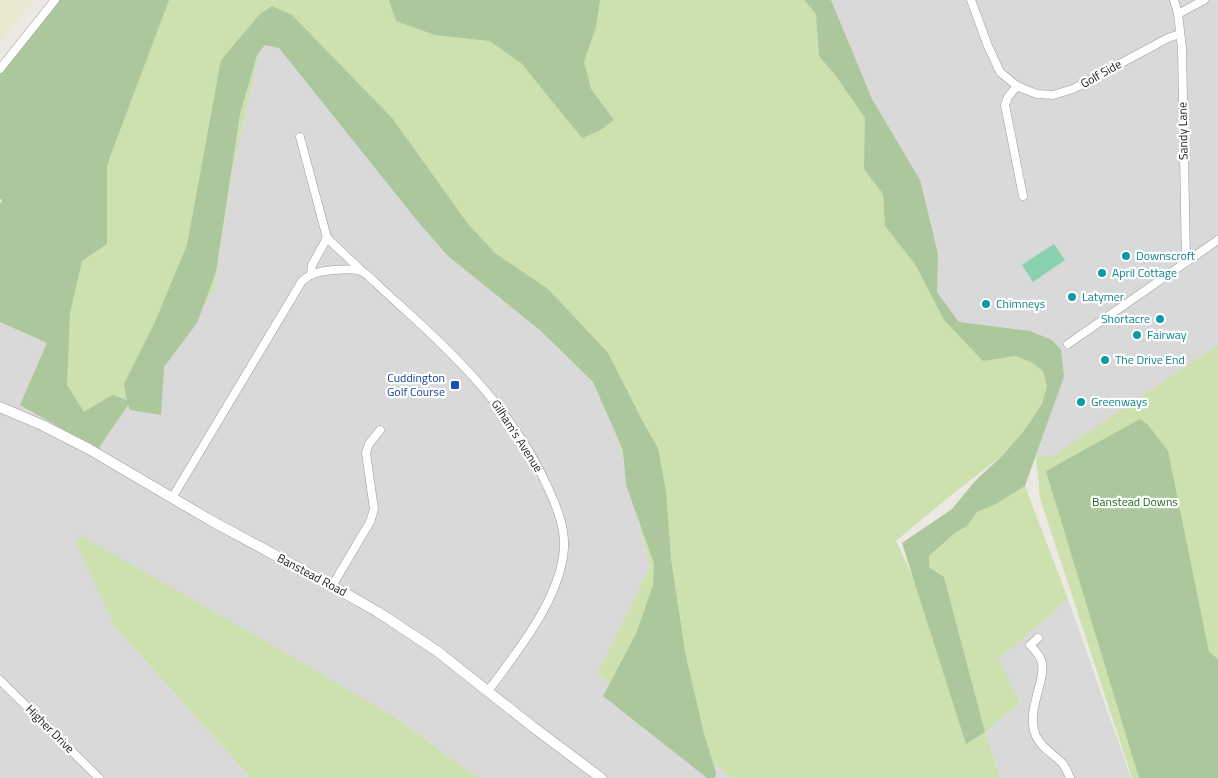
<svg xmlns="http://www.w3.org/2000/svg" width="1218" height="778" font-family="'Titillium Web',sans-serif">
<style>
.residential{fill:#dad9d9}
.farmland{fill:#e9e8d0}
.grass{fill:#cce1ae}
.forest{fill:#adc79d}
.pitch{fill:#8ad2af}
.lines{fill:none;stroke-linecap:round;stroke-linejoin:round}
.minor-casing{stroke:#9d9d9d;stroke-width:9}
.tertiary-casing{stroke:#9d9d9d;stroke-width:11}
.minor{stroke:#fff;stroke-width:8}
.tertiary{stroke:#fff;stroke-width:10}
.culture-dot{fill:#0f9aa8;stroke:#fff;stroke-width:2}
.transit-dot{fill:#1a4fb4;stroke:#fff;stroke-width:2}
.labels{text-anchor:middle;stroke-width:4.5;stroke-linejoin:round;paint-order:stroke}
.street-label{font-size:12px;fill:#1c1c1c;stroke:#fff}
.culture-label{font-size:12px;fill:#0d838f;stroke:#fff;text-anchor:start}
.transit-label{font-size:12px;fill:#164399;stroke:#fff;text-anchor:end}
.park-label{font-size:12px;fill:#196c18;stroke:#fff}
</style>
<rect width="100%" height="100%" fill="#ece8e3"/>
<g class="residential">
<polygon points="824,0 1218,0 1218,345 1051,458 1036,456 1064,377 983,361 929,289"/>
<polygon points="265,27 572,343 608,399 650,567 597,674 732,778 478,778 396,718 115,627 251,778 0,778 0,322 47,343 21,405 131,401 214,290 232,172"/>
<polygon points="1068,599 1131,778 1000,778 985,732 1020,703 998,659"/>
</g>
<polygon class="farmland" points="0,0 35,0 0,43"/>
<g class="grass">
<polygon points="119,0 824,0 929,289 983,361 1016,356 1033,363 1043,371 1047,386 1042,404 1026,428 1004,454 950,496 896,541 984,728 944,577 929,567 929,556 955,533 967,526 977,512 996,504 1025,486 1068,599 999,659 1020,703 985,732 1000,778 732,778 597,674 650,567 608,399 572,343 265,28 232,172 214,290 173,354 104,421 20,405 47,343"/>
<polygon points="1218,345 1218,778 1132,778 1040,498 1036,456 1051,457"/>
<polygon points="80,535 279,649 396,718 478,778 251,778 115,627 76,543"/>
</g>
<g class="forest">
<polygon points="51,0 169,0 107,165 107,244 82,261 70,313 67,385 84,412 112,395 127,400 124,384 155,322 187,245 221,60 260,14 272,6 292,15 392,118 468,224 495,253 548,289 608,353 643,422 658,448 666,491 671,559 685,652 703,730 716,773 715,778 707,778 603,696 636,634 653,585 654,563 626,485 623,450 593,382 541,331 448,256 419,223 279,48 265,45 257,55 240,114 216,272 197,323 164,367 161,415 130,410 128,405 98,449 20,405 47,343 0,322 0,204 2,200 0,199 0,66"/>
<polygon points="389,0 600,0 596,27 584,62 591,89 614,120 599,131 582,138 522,64 490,41 435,35 396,21"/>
<polygon points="804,0 831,0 872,99 920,180 938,254 937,292 959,322 1030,331 1052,340 1061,350 1064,377 1025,486 996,504 977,512 967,526 955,533 929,556 929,567 944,577 985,732 966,744 902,543 952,509 975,481 1004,454 1026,428 1042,404 1047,386 1043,371 1033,363 1016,356 983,361 944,320 915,264 885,226 883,194 864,169 865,118 836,76 819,56 816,14"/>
<polygon points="1140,419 1148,425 1168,451 1209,652 1218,659 1218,778 1139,778 1046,471"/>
</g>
<polygon class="pitch" points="1054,244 1065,260 1033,282 1022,265"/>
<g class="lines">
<defs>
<g id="minor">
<polyline points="971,0 988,46 1000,72 1017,86 1024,89 1037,94 1053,95 1073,89 1168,38 1180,34"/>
<polyline points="1174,0 1178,14 1182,48 1186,262"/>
<polyline points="1178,14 1204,0"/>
<polyline points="0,69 55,0"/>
<polyline points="1017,86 1008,97 1005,105 1023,196"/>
<polyline points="300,137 327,238 362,271"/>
<polyline points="311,275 312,265 327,238"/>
<polyline points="1068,344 1218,240"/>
<path d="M 172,498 L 302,281 C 305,279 308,276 311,275 C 321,270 354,267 363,272 C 367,274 371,279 375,282 C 384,291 393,299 403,308 C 461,360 517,417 549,490 C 557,508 565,527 564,548 C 561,598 517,652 488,691"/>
<polyline points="332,586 370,522 374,509 366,453 369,444 380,430"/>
<path d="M 1038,638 L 1030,645 C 1034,649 1039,654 1041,660 C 1044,666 1042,673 1041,679 C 1037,698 1028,718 1036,736 C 1041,748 1055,755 1063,764 C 1066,768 1068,773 1070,778"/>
<polyline points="0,680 99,778"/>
</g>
<polyline id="tertiary" points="0,407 42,425 89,449 210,520 332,586 378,612 437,651 533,727 601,778"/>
</defs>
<use href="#minor" class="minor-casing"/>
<use href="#tertiary" class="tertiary-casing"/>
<use href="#minor" class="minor"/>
<use href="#tertiary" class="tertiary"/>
</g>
<g class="culture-dot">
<circle cx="1126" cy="256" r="5"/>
<circle cx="1102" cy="273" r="5"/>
<circle cx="1072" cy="297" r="5"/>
<circle cx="986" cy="304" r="5"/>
<circle cx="1160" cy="319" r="5"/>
<circle cx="1137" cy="335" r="5"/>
<circle cx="1105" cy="360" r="5"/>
<circle cx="1081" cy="402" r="5"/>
</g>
<rect class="transit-dot" x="450" y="380" width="10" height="10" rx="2.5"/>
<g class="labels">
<g class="street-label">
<text transform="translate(1101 74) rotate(-29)" y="4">Golf Side</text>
<text transform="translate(1183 131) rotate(-91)" y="4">Sandy Lane</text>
<text transform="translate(517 436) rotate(57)" y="4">Gilham's Avenue</text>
<text transform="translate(312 575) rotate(28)" y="4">Banstead Road</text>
<text transform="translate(50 729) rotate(45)" y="4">Higher Drive</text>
</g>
<g class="culture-label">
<text x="1136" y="260">Downscroft</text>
<text x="1112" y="277">April Cottage</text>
<text x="1082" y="301">Latymer</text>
<text x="996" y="308">Chimneys</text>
<text x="1150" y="323" text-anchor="end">Shortacre</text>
<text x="1147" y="339">Fairway</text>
<text x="1115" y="364">The Drive End</text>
<text x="1091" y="406">Greenways</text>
</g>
<g class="transit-label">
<text x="445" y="382">Cuddington<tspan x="445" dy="14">Golf Course</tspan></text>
</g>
<g class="park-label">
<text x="1135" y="506">Banstead Downs</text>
</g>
</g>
</svg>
